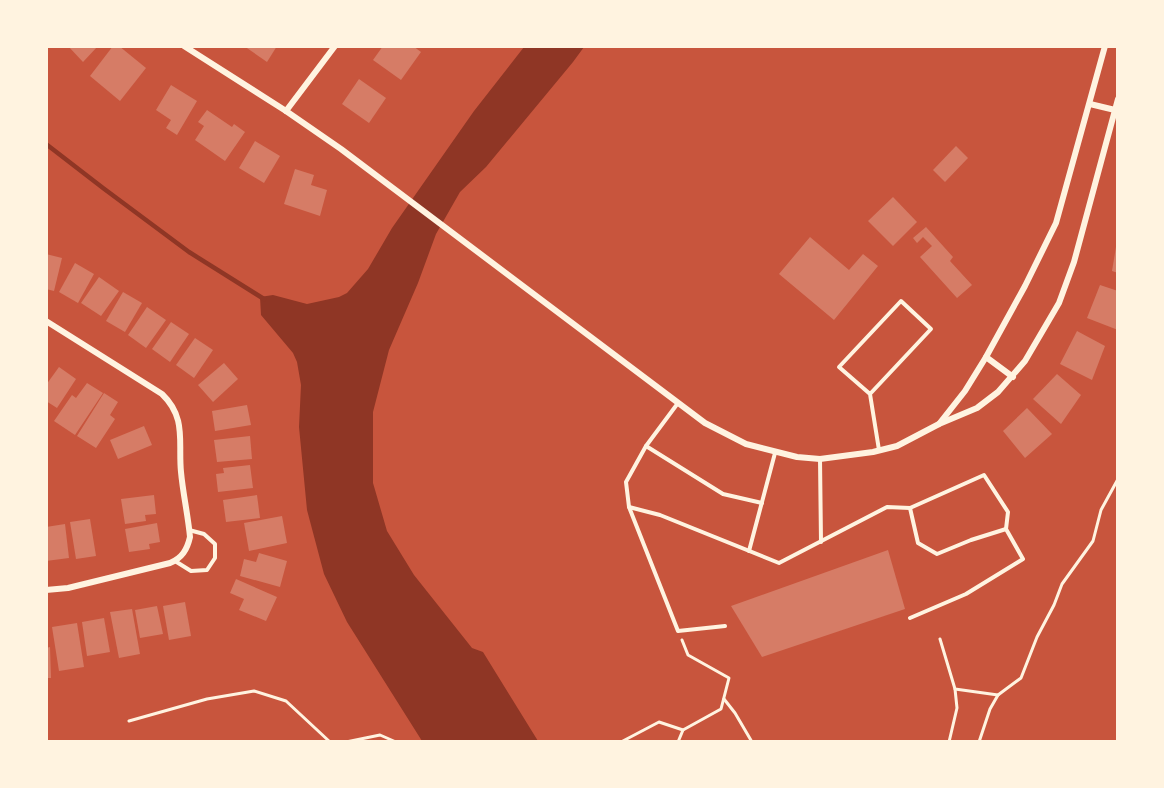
<svg xmlns="http://www.w3.org/2000/svg" width="1164" height="788" font-family="'PT Sans Narrow',sans-serif">
<style>
.water{fill:#8f3625}
.lines{fill:none;stroke-linecap:round;stroke-linejoin:round}
.stream{stroke:#8f3625;stroke-width:4.5}
.building{fill:#d67c66}
.path{stroke:#fff3e0;stroke-width:3}
.service{stroke:#fff3e0;stroke-width:4}
.minor{stroke:#fff3e0;stroke-width:6}
</style>
<rect width="100%" height="100%" fill="#c8553d"/>
<polygon class="water" points="524,47 584,47 573,62 486,167 460,192 436,234 418,283 389,350 373,412 373,483 387,531 414,575 472,648 483,652 538,741 422,741 347,622 324,574 307,510 299,427 301,385 297,362 293,353 261,315 260,297 273,295 307,304 339,297 347,293 368,269 392,228 474,111"/>
<g class="lines">
<polyline class="stream" points="46,144 103,188 189,252 264,299"/>
</g>
<g class="building">
<polygon points="68,46 98,46 83,62"/>
<polygon points="113,46 119,46 146,68 120,101 90,76"/>
<polygon points="244,46 277,46 267,62"/>
<polygon points="383,46 413,46 421,52 401,80 373,60"/>
<polygon points="359,79 386,98 369,123 342,104"/>
<polygon points="171,85 197,101 177,135 166,128 171,120 156,110"/>
<polygon points="207,110 232,127 234,124 245,132 225,161 195,140 204,126 198,122"/>
<polygon points="255,141 280,156 264,183 239,168"/>
<polygon points="956,146 968,158 945,182 933,170"/>
<polygon points="295,169 314,175 311,185 327,190 320,216 284,204"/>
<polygon points="893,197 917,222 893,246 868,221"/>
<polygon points="926,227 953,257 950,261 972,285 957,298 920,257 932,246 923,237 917,243 913,238"/>
<polygon points="810,237 849,270 863,254 878,266 834,320 779,274"/>
<polygon points="1116,247 1118,247 1118,273 1112,271"/>
<polygon points="46,254 62,258 54,291 46,289"/>
<polygon points="75,263 94,274 78,303 59,292"/>
<polygon points="99,277 119,291 101,316 81,303"/>
<polygon points="1100,285 1118,291 1118,330 1087,318"/>
<polygon points="123,292 142,303 125,332 106,321"/>
<polygon points="147,307 166,320 146,348 128,335"/>
<polygon points="171,322 189,334 170,362 152,349"/>
<polygon points="1077,331 1105,346 1092,380 1060,364"/>
<polygon points="195,338 213,350 194,378 176,365"/>
<polygon points="224,363 238,379 213,402 198,385"/>
<polygon points="59,367 76,379 57,408 46,401 46,385"/>
<polygon points="1057,374 1081,395 1061,424 1033,399"/>
<polygon points="87,383 103,393 75,435 54,421 72,395 76,398"/>
<polygon points="104,393 118,402 110,415 115,419 96,448 77,436"/>
<polygon points="247,405 251,425 215,431 212,411"/>
<polygon points="1027,408 1052,434 1025,458 1003,431"/>
<polygon points="144,426 152,445 118,459 110,440"/>
<polygon points="250,436 252,459 217,462 214,440"/>
<polygon points="250,465 253,488 218,492 216,474 224,473 223,468"/>
<polygon points="154,495 156,514 145,515 146,521 125,524 121,499"/>
<polygon points="257,495 260,518 226,522 223,500"/>
<polygon points="282,516 287,543 249,551 244,523"/>
<polygon points="90,519 96,556 76,559 70,522"/>
<polygon points="157,523 160,542 149,544 150,549 129,552 125,529"/>
<polygon points="65,524 69,558 46,561 46,527"/>
<polygon points="888,550 905,609 762,657 731,606"/>
<polygon points="259,553 287,561 280,587 240,576 244,559 256,562"/>
<polygon points="236,579 277,597 266,621 239,610 244,599 230,593"/>
<polygon points="185,602 191,636 169,640 163,606"/>
<polygon points="157,606 163,634 140,638 135,610"/>
<polygon points="132,609 140,654 119,658 110,612"/>
<polygon points="104,618 110,652 87,656 82,622"/>
<polygon points="77,623 84,667 59,671 52,627"/>
<polygon points="50,647 51,678 46,678 46,648"/>
</g>
<g class="lines">
<g class="path">
<polyline points="940,639 955,689 998,695 1021,678 1037,637 1054,605 1062,584 1093,541 1101,510 1118,479"/>
<polyline points="724,699 735,713 752,742"/>
<polyline points="129,721 207,699 254,691 286,701 330,742"/>
<polyline points="346,742 380,735 396,742"/>
<polyline points="621,742 659,722 683,730"/>
<polyline points="678,742 683,730 721,709 729,678 688,655 682,640"/>
<polyline points="949,742 957,708 955,689"/>
<polyline points="979,742 990,709 998,695"/>
</g>
<g class="service">
<polyline points="870,394 839,367 901,301 931,329 870,394 879,450"/>
<polyline points="678,403 646,446 626,482 629,507 678,631 725,626"/>
<polyline points="646,446 723,494 762,503"/>
<polyline points="820,459 821,542"/>
<polyline points="629,507 660,515 779,563 887,507 910,508 984,475 1008,512 1006,529 1023,559 966,594 910,618"/>
<polyline points="910,508 918,543 937,554 971,540 1006,529"/>
<polyline points="749,551 775,453"/>
<polyline points="175,561 191,571 207,570 215,558 215,544 204,534 189,530"/>
</g>
<g class="minor">
<polyline points="184,46 286,111 341,149 705,423 746,444 797,457 820,459 873,452 897,446 939,424 977,408 998,392 1025,361 1059,303 1074,262 1118,99"/>
<polyline points="1090,104 1115,110"/>
<polyline points="286,111 335,46"/>
<path d="M 46,321 L 162,394 C 187,418 178,442 181,472 C 183,494 188,515 190,537 C 187,550 182,558 170,563 L 68,588 L 46,590"/>
<polyline points="986,357 1013,377"/>
<polyline points="939,424 965,391 986,357 1025,286 1056,223 1105,46"/>
</g>
</g>
<rect width="1164" height="788" fill="none" stroke="#fff3e0" stroke-width="96"/>
</svg>
